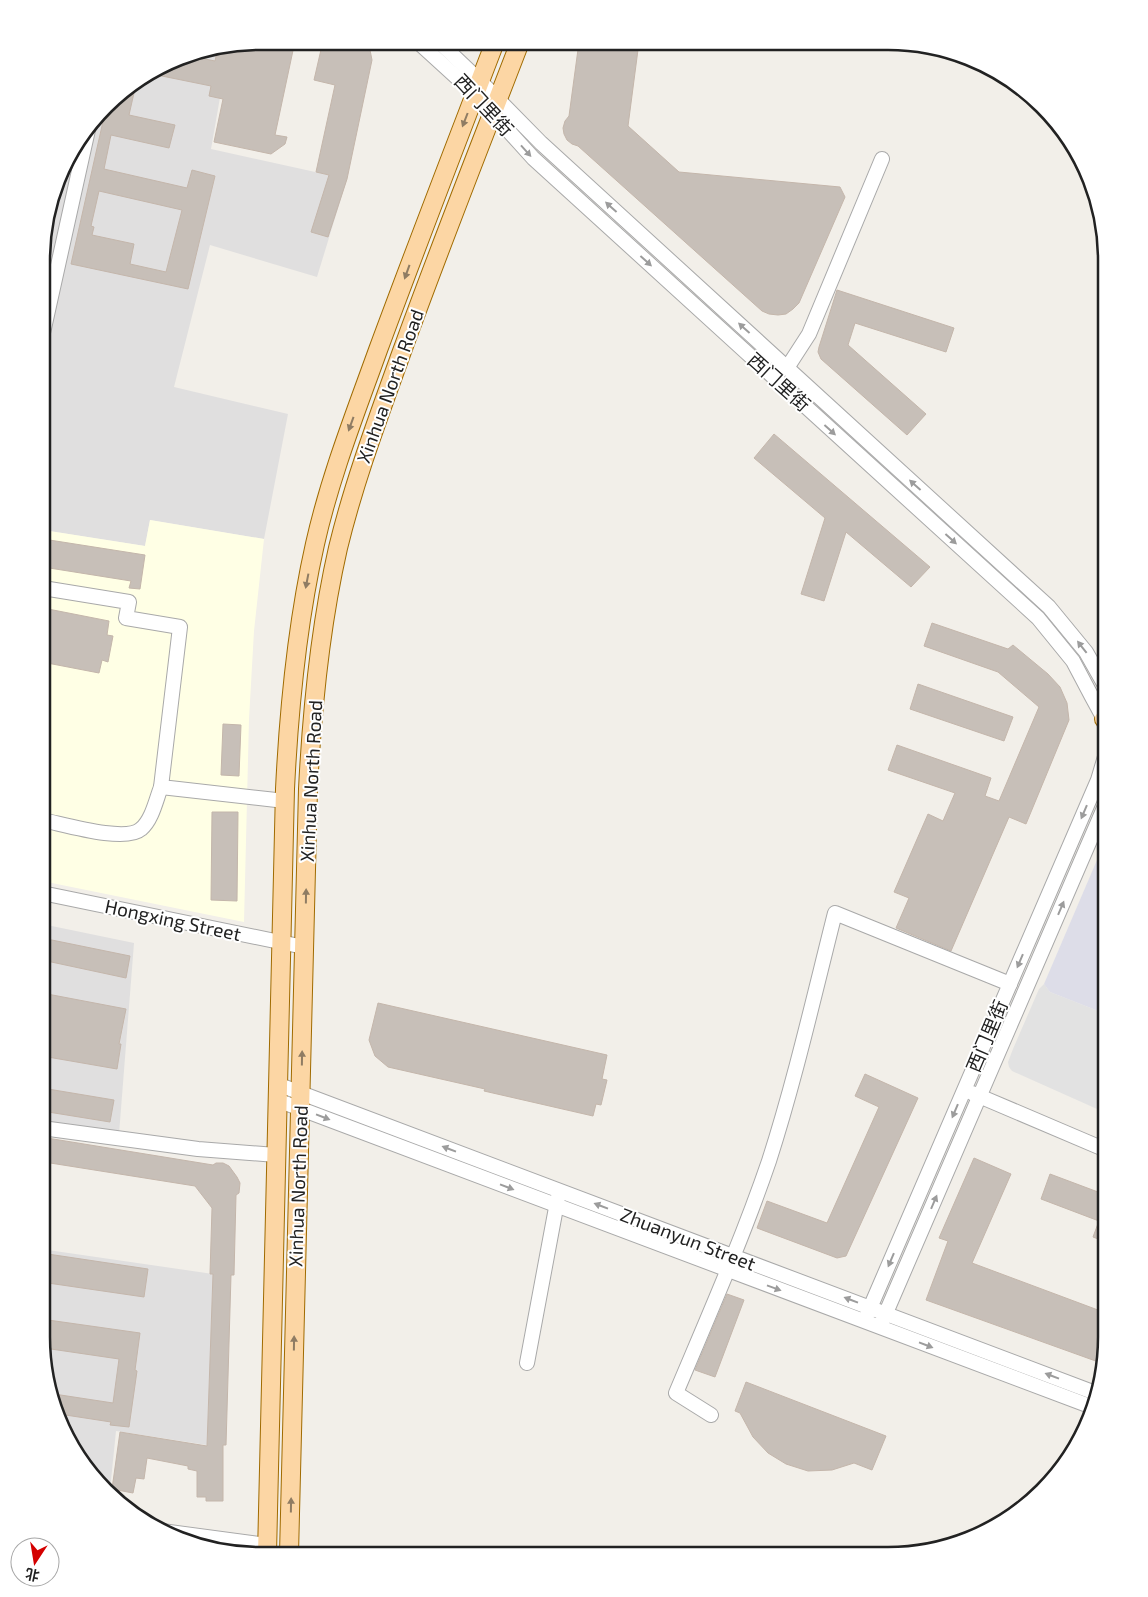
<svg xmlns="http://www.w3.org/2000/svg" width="1148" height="1597" font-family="'Exo 2','Noto Sans SC',sans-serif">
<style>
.residential{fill:#e0dfdf}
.education{fill:#ffffe5}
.parking{fill:#e2e2e2}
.plaza{fill:#dddde8}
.building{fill:#c7bfb8;stroke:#c4b6ab;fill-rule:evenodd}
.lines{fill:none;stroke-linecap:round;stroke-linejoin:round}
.minor-casing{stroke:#a9a9a9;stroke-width:16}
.major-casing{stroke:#a06b00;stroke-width:20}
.minor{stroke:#fff;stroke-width:14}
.major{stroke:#fcd6a4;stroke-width:18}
.oneway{fill:#8f7c63}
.oneway2{fill:#9c9c9c}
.labels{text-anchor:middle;stroke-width:4;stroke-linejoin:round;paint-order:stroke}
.street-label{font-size:19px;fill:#222;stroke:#fff}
.rim{fill:none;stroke:#222;stroke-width:2.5}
</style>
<rect width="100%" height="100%" fill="#f2efe9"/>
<g class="residential">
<polygon points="229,46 211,149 347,179 317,277 210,245 174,387 288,414 264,539 150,520 145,546 43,530 43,231 70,151 116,95 189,53"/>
<polygon points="42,924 134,943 119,1134 42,1122"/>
<polygon points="41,1249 213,1274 207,1445 116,1431 110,1490 64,1434 41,1338"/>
</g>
<polygon class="education" points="150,520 264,539 254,631 249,719 244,922 42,881 43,530 145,546"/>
<polygon class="parking" points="1044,984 1050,992 1106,1014 1106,1113 1012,1071 1009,1067 1008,1062 1013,1049 1039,989"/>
<polygon class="plaza" points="1106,839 1106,1014 1050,992 1044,984"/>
<g class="building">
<polygon points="260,41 295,41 275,135 287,137 285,144 271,154 214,142 223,99 209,96 211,86 152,74 185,55 215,61 218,48"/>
<polygon points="323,41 362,42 370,50 372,60 347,179 328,237 311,232 329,175 316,172 335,85 314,80"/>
<polygon points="579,42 639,42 628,126 679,172 840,187 845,197 799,303 793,309 786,314 778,315 769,314 762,311 578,146 572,144 567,140 564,134 563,128 565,121 569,116"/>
<path d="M 136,84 L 129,115 L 175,125 L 169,148 L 111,135 L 104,169 L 187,188 L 192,170 L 215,176 L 188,289 L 71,264 L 106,108 L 116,95 ZM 99,191 L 182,210 L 166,272 L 130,264 L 134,244 L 92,235 L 94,227 L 91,226 Z"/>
<polygon points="837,290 954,328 946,352 855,323 848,345 926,414 907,435 821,359 818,352 819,347"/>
<polygon points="774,434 930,567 911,587 846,532 824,601 801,594 825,518 754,458"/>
<polygon points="43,539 145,555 140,589 129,588 131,581 43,567"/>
<polygon points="43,608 109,621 107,635 113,636 108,662 102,660 99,673 42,662"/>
<polygon points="932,623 1008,649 1013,645 1048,674 1060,687 1067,703 1069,720 1026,824 1009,817 951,951 896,928 909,898 894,892 928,814 943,821 955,793 888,770 897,745 991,778 985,796 999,801 1039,707 998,672 924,646"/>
<polygon points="918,684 1013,717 1004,741 910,709"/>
<polygon points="223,724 241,725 239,776 221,775"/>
<polygon points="212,812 238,812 237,901 211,900"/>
<polygon points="42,938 130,956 126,978 42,960"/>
<polygon points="42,993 126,1009 119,1044 121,1044 117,1069 42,1056"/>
<polygon points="378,1003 607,1055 602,1079 607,1080 601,1105 596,1104 593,1116 484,1091 485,1089 388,1067 375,1056 369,1040"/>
<polygon points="865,1074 918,1098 846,1256 837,1258 757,1228 767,1201 827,1223 879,1107 855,1096"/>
<polygon points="42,1088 114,1100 110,1122 42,1111"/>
<polygon points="47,1138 213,1165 216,1163 223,1163 229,1166 237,1177 240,1183 239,1193 236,1195 234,1275 231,1275 226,1445 223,1445 223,1501 206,1501 206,1497 197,1497 197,1471 188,1469 188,1466 147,1458 144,1479 136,1478 133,1493 112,1489 120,1432 207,1446 213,1274 210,1274 212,1208 195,1186 44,1162"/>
<polygon points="974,1158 1011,1174 972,1263 1106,1313 1106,1352 1104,1364 926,1300 948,1241 939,1238"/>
<polygon points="1050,1174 1106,1195 1106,1242 1093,1237 1099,1221 1041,1199"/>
<polygon points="41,1253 148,1269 144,1297 41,1282"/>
<polygon points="727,1294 744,1300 715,1377 695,1370"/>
<polygon points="41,1319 140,1333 135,1370 137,1371 129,1427 110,1425 111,1422 59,1414 54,1394 113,1403 119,1359 44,1348 41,1338"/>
<polygon points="746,1382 886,1436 872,1470 854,1463 832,1470 808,1471 786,1464 768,1453 753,1437 740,1413 735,1411"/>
</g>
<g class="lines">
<defs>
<g id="minor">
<polyline points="418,42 475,94 533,158 1038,618 1073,661 1092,697 1104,719 1107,744"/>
<polyline points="439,42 480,81 541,143 1049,607 1086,652 1107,689"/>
<polyline points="43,333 88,130"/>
<polyline points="787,368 809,334 882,159"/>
<polyline points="43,588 129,602 126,618 180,627 161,787 285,801"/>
<path d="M 42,820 C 63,824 125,843 141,829 C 152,820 156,800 161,787"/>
<polyline points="42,893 304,947"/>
<polyline points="277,1084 1098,1394"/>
<polyline points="972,1093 1106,1150"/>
<polyline points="277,1100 1095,1408"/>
<polyline points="42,1128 198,1149 276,1155"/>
<polyline points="867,1315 1098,780 1107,750"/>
<polyline points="882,1322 1107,801"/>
<polyline points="527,1363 558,1197"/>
<path d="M 711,1415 L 676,1393 C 708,1317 742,1240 769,1161 C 795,1080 814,996 835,913 L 1010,984"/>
<polyline points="162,1531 267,1545"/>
</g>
<g id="major">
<polyline points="1104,719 1107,719"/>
<path d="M 267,1554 L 285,789 C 289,707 297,624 315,544 C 330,477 355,414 378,350 C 416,247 456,144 495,42"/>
<path d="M 289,1554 L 308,789 C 312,709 320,627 338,548 C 354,482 378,418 401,354 C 439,249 480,146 520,42"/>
</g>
</defs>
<use href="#minor" class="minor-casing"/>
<use href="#major" class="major-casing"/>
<use href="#minor" class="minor"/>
<use href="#major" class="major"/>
</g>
<defs><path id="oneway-solid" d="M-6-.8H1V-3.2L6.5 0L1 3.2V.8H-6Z" transform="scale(1.25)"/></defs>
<g class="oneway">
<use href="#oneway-solid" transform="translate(465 120) rotate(111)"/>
<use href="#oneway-solid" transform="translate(407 272) rotate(110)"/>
<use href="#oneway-solid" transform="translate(351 424) rotate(110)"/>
<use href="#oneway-solid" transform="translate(307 581) rotate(101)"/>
<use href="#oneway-solid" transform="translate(306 896) rotate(-89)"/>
<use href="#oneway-solid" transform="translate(302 1058) rotate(-89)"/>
<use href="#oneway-solid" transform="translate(294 1343) rotate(-89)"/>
<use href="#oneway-solid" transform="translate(291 1505) rotate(-89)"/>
</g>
<g class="oneway2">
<use href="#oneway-solid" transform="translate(526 151) rotate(48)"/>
<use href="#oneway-solid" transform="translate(611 207) rotate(-138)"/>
<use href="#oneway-solid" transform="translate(646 261) rotate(42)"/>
<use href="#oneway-solid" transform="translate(744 328) rotate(-138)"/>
<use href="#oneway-solid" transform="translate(830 430) rotate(42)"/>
<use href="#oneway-solid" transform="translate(915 485) rotate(-138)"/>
<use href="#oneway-solid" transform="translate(951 539) rotate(42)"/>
<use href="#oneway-solid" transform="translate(1082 647) rotate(-128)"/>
<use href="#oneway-solid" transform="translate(1084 812) rotate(113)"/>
<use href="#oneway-solid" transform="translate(1061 908) rotate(-67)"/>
<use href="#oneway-solid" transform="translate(1020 961) rotate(113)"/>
<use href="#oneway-solid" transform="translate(955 1111) rotate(113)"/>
<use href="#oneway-solid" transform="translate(323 1117) rotate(21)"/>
<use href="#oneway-solid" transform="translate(449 1149) rotate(-159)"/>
<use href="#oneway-solid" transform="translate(507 1187) rotate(21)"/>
<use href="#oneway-solid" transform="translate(934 1202) rotate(-67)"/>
<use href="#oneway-solid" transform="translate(601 1206) rotate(-159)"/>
<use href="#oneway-solid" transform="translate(891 1260) rotate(113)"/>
<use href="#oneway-solid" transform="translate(774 1288) rotate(20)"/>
<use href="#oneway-solid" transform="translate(851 1300) rotate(-159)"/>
<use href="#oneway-solid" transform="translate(926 1345) rotate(21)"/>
<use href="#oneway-solid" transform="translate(1052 1376) rotate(-159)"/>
</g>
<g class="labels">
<g class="street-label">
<text transform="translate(484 105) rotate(47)" y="7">西门里街</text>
<text transform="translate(779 382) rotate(42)" y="7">西门里街</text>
<text transform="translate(390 386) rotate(-70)" y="7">Xinhua North Road</text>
<text transform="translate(311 781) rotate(-87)" y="7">Xinhua North Road</text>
<text transform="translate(173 920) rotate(12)" y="7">Hongxing Street</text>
<text transform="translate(987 1036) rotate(-67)" y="7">西门里街</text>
<text transform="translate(298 1186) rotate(-88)" y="7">Xinhua North Road</text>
<text transform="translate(688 1239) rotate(21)" y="7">Zhuanyun Street</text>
</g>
</g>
<path d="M0 0H1148V1597H0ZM260 50H888A210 210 0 0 1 1098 260V1337A210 210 0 0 1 888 1547H260A210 210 0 0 1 50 1337V260A210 210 0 0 1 260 50Z" fill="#fff" fill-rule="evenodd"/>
<path class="rim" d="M260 50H888A210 210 0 0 1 1098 260V1337A210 210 0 0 1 888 1547H260A210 210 0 0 1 50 1337V260A210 210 0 0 1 260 50Z"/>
<g transform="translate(35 1562) rotate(192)"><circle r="24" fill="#ffffff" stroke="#a7a7a7"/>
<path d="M0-4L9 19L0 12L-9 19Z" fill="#d40000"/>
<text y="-8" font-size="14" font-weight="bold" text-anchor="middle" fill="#222222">北</text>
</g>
</svg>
